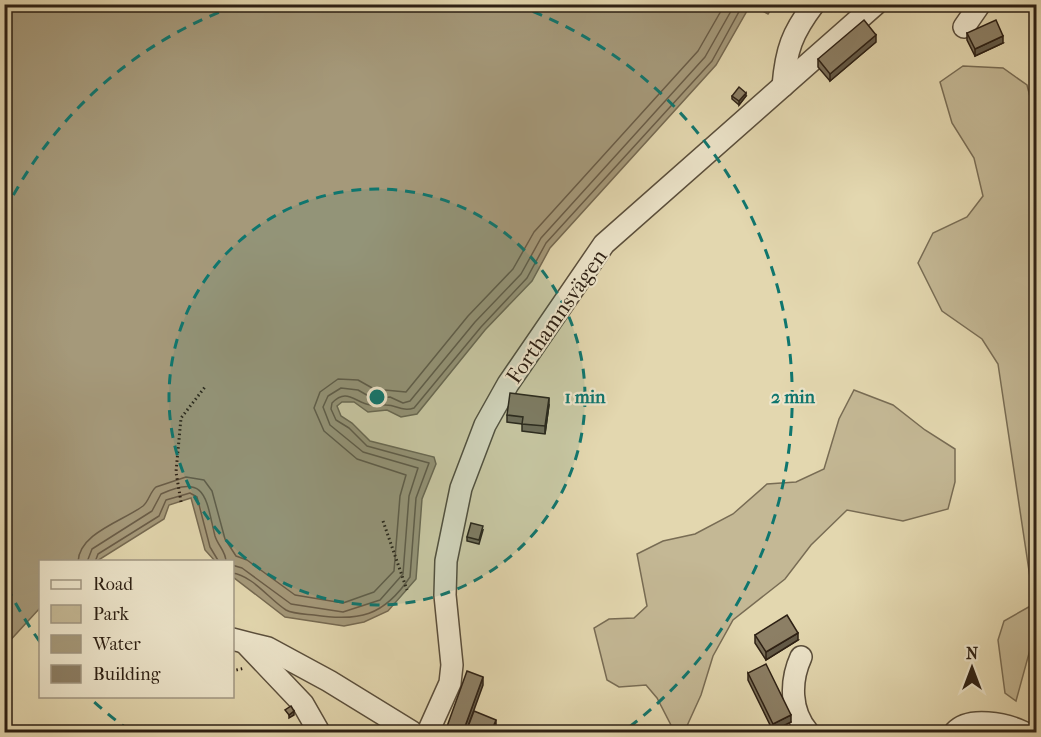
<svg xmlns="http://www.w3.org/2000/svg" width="1041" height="737" font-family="'IM FELL French Canon',serif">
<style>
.green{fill:#c4b895;stroke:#786c54;stroke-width:1.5}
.water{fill:#a5997a;stroke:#756951;stroke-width:1.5}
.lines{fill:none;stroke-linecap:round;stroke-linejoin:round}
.shore{stroke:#695c47;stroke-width:1.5}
.minor-casing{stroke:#5a4e3b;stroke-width:24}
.path{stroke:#2d2014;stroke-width:3;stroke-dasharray:1.5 3;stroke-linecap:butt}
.minor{stroke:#ede5cb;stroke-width:21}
.wall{fill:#786d57;stroke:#2d2014;stroke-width:1.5}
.shaded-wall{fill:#625947;stroke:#2d2014;stroke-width:1.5}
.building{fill:#8c7f65;stroke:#2d2014;stroke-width:1.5}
.ring{fill:none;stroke:#0f766e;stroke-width:3;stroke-dasharray:10 8}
.labels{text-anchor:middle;stroke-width:4.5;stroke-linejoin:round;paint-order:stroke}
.street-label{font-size:22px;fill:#2d2014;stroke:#ede5cb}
.centre{fill:#0f766e;stroke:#ede5cb;stroke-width:3}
.ring-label{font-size:18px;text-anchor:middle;font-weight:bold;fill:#0f766e;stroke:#ede5cb;stroke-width:4.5;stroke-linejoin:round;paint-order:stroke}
</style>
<rect width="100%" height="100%" fill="#e3d7af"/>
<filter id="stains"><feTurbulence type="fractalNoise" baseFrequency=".00333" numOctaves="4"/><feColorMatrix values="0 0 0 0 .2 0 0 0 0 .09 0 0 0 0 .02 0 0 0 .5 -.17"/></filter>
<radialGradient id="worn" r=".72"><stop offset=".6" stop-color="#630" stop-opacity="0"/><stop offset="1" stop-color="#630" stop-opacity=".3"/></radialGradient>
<g class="green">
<polygon points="963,66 1003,68 1027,85 1036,120 1036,647 1031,646 1016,701 1005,693 998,640 1004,621 1034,604 998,364 982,339 942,311 918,263 933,233 967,217 983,196 974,158 952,123 940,82"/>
<polygon points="854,390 893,405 925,430 955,449 955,482 948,509 903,521 847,510 811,545 785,579 733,620 713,656 701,695 686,728 672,727 657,698 646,685 619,687 607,680 594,628 609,619 634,618 647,606 637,554 663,541 695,534 733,514 767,484 796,482 824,469 839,419"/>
</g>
<polygon class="water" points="5,4 774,4 774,5 768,14 759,9 747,11 716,65 550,248 532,281 485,330 417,414 401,417 387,410 368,412 354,402 342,402 337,406 341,416 352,423 370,441 434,457 436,464 422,499 416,579 388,611 364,622 344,626 285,617 233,577 232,562 215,561 205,550 191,498 169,505 164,519 97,561 40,562 40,608 5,646"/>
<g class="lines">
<g class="shore">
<path d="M 78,562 C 79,533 123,521 143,506 C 149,501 150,492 156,487 L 186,477 L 204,480 L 212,491 L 225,539 L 236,556 L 247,560 L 295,595 L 343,603 L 374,592 L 394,571 L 400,496 L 406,475 L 357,459 L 324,431 L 314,408 L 320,392 L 338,379 L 358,380 L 374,389 L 406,392 L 468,316 L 513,269 L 534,232 L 698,51 L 725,4"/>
<path d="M 87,562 L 92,549 L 152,511 L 161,494 C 207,472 206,500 215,536 C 218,546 226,551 226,562"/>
<polyline points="95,562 98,554 159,516 166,500 190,493 197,497 210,547 219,562"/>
<polyline points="232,565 242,568 291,604 343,612 380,600 403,574 409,496 418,468 363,452 330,425 323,407 328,396 341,388 358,390 372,398 390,397 403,403 410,401 475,322 521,274 541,238 705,57 735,4"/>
<path d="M 232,573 C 252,575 270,600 286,610 C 293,614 305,614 314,615 C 359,622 384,616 410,577 L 416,498 L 429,463 L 367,446 L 349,428 L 336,420 L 331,409 L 332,403 C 347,387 355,403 371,405 C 376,406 381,404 386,405 C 397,405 402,412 414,408 L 481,327 L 527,278 L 546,243 L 712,61 L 741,8 L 750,4"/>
</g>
<defs>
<g id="minor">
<polyline points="964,27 980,4"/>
<path d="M 783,86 C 786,50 792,33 814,4"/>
<polyline points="232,639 268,648 329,681 412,732"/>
<polyline points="246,644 303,704 319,732"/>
<path d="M 801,657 C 790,681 790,711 808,732"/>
<polyline points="428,732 450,683 452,665 445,595 446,561 461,488 485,425 508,384 604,244 876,4"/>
<path d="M 955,732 C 969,716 1006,724 1023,732"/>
</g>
</defs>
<use href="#minor" class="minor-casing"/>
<g class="path">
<polyline points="181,502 176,472 181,418 205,387"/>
<polyline points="383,521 407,590"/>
<polyline points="232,671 245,668"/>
<polyline points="233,732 256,732"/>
</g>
<use href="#minor" class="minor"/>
</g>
<g class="wall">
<polygon points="967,33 1003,43 975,56 967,40"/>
<polygon points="876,42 830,81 818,67 818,59"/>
<polygon points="732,96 746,96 739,105 732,99"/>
<polygon points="549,405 545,434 522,431 522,424 507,422 507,415"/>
<polygon points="483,530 479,544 467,541 467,537"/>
<polygon points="755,635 798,640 766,660 755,643"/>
<polygon points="748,673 791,722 773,731 748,680"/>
</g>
<g class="shaded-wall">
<polygon points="876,35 876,42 830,81 830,74"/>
<polygon points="1003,36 1003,43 975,56 975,49"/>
<polygon points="746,93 746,96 739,105 739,101"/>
<polygon points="549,398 549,405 545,434 545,426"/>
<polygon points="798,633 798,640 766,660 766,652"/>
<polygon points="483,677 483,685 466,732 463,732"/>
<polygon points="294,711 294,715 289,718 289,715"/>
<polygon points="791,715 791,722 773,731 773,724"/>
<polygon points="496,720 496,727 494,732 491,732"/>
</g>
<g class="building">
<polygon points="864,20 876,35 830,74 818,59"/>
<polygon points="996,20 1003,36 975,49 967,33"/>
<polygon points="739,87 746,93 739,101 732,96"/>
<polygon points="510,393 549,398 545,426 522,424 523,417 507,415"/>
<polygon points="471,523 483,526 479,540 467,537"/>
<polygon points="787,615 798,633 766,652 755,635"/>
<polygon points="766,664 791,715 773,724 748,673"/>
<polygon points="467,671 483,677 463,732 445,732"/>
<polygon points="291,706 294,711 289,715 285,710"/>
<polygon points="474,711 496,720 491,732 466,732"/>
</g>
<circle cx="377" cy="397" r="208" fill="#0f766e" fill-opacity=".12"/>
<g class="ring">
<circle cx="377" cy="397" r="208"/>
<path d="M130 731A416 416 0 0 1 91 699M40 642A416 416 0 0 1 5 583M5 211A416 416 0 0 1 238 5M516 5A416 416 0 0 1 624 731"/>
</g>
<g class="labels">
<g class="street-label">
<text transform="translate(556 316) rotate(-55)" y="8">Forthamnsvägen</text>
</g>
</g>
<circle cx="377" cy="397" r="9" class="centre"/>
<g class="ring-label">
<text x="585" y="403">1 min</text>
<text x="793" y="403">2 min</text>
</g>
<rect width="1041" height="737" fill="none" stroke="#e3d7af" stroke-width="24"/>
<rect x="6" y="6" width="1029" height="725" fill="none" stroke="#2d2014" stroke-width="3"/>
<rect x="12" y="12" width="1017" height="713" fill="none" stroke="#2d2014" stroke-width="1.5"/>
<rect x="39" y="560" width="195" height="138" fill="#ede5cb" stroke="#a09682" stroke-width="1.5"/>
<rect x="51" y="580" width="30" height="9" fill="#ede5cb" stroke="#a09682" stroke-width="1.5"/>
<text x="93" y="590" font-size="18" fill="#2d2014">Road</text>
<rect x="51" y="605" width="30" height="18" fill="#c4b895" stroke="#a09682" stroke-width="1.5"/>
<text x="93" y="620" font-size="18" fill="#2d2014">Park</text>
<rect x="51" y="635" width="30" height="18" fill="#a5997a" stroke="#a09682" stroke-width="1.5"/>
<text x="93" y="650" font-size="18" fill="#2d2014">Water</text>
<rect x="51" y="665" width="30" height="18" fill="#8c7f65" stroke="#a09682" stroke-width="1.5"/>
<text x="93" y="680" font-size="18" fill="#2d2014">Building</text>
<g transform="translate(972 668)" stroke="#ede5cb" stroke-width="4.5" paint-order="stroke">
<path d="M0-4.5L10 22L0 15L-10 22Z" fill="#2d2014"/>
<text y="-9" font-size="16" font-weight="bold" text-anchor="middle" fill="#2d2014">N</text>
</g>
<rect width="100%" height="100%" filter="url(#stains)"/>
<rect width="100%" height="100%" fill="url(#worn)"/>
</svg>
